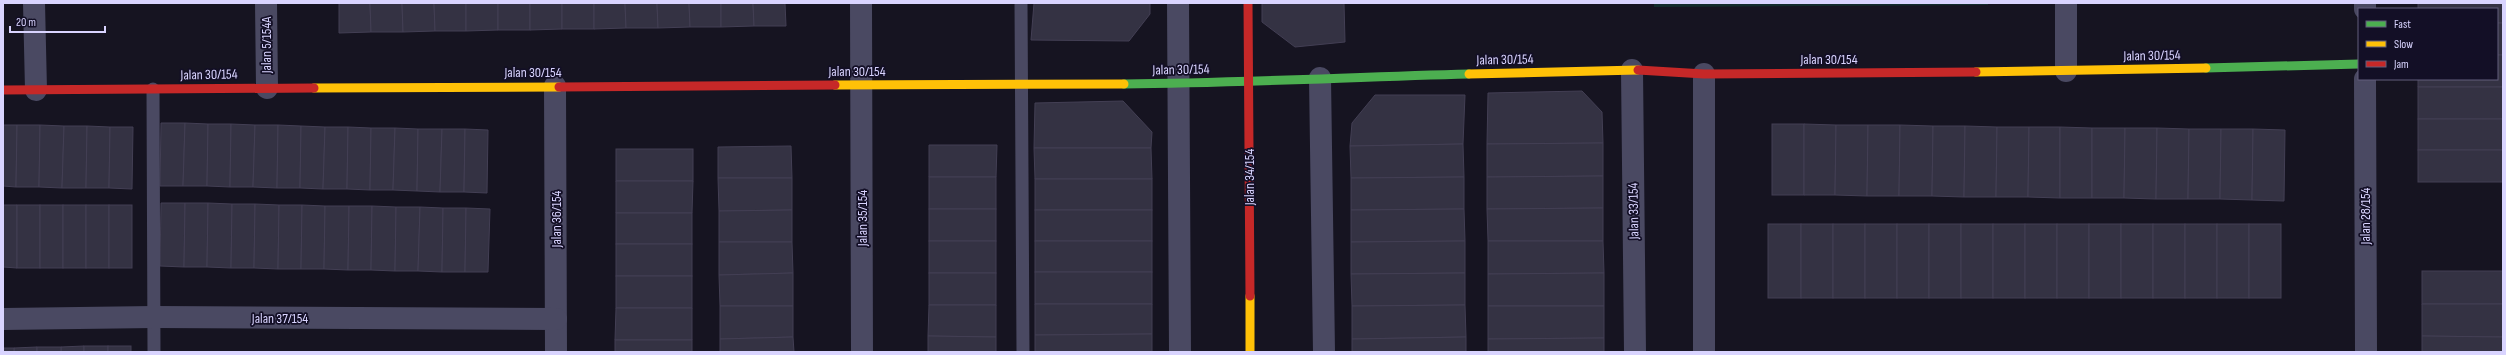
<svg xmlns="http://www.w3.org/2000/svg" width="2506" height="355" font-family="'Sofia Sans Condensed',sans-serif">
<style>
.green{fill:#132c2d}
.building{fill:#343243;stroke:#433f54}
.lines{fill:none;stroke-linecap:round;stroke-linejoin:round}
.lane{stroke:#4a4962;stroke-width:13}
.street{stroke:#4a4962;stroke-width:22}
.fast{stroke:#4caf50;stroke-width:9}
.slow{stroke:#ffc107;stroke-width:9}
.jam{stroke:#c62828;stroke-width:9}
.labels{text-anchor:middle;stroke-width:3.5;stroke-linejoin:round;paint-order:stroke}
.street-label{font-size:14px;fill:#d9d4ff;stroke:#130f26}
</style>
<rect width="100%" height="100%" fill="#161421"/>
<polygon class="green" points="1654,3 1988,3 1988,5 1654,7"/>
<g class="building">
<polygon points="339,3 370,3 371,32 339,33"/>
<polygon points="370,3 402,3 403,32 371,32"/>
<polygon points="402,3 434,3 435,31 403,32"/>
<polygon points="434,3 466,3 466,31 435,31"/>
<polygon points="466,3 498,3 498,30 466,31"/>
<rect x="498" y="3" width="32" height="27"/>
<polygon points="530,3 562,3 562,29 530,30"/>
<rect x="562" y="3" width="32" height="26"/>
<polygon points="594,3 625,3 626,28 594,29"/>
<polygon points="625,3 657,3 658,28 626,28"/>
<polygon points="657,3 689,3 690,27 658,28"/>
<polygon points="689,3 721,3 721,27 690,27"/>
<polygon points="721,3 753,3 754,26 721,27"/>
<polygon points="753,3 785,3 786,26 754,26"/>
<polygon points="1034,3 1150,3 1150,14 1129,41 1031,40"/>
<polygon points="1262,3 1344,3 1345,42 1295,47 1262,22"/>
<polygon points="2418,3 2503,3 2503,23 2497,23 2497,9 2418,9"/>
<rect x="2497" y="23" width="6" height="32"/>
<polygon points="2497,55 2503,55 2503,87 2418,87 2418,79 2497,79"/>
<rect x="2418" y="87" width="85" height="32"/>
<polygon points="1582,91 1602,112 1603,143 1487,144 1488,93"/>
<polygon points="1375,95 1465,95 1463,144 1350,146 1352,123"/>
<polygon points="1123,101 1152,132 1151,148 1034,148 1035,103"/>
<rect x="2418" y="119" width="85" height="31"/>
<polygon points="161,123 185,123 183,186 160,186"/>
<polygon points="185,123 208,124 207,186 183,186"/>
<polygon points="208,124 231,124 230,187 207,186"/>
<polygon points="231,124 255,125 253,187 230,187"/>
<rect x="1772" y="124" width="32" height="71"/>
<polygon points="1804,124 1836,125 1835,195 1804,195"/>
<polygon points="3,125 17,125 16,187 3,186"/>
<polygon points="17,125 40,125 39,187 16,187"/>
<polygon points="40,125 64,126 62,188 39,187"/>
<polygon points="255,125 278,125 277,188 253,187"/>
<polygon points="278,125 301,126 300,188 277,188"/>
<polygon points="1836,125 1868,125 1867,196 1835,195"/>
<polygon points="1868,125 1900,125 1899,196 1867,196"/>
<polygon points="1900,125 1933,126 1932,196 1899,196"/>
<polygon points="64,126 87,126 86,188 62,188"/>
<polygon points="87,126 110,127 109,188 86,188"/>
<polygon points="301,126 325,127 323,189 300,188"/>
<polygon points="1933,126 1965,126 1964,197 1932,196"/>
<polygon points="1965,126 1997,127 1996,197 1964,197"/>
<polygon points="110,127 133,127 132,189 109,188"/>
<polygon points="325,127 348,127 347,189 323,189"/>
<polygon points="348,127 371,128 370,190 347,189"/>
<polygon points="1997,127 2029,127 2028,197 1996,197"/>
<polygon points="2029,127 2060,127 2060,198 2028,197"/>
<polygon points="2060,127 2092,128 2092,198 2060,198"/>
<polygon points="371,128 395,128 393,190 370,190"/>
<polygon points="395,128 418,129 417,191 393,190"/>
<polygon points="2092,128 2125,128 2124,198 2092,198"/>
<polygon points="2125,128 2157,128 2156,199 2124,198"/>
<polygon points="2157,128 2189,129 2188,199 2156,199"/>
<polygon points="418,129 442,129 440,192 417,191"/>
<polygon points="442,129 465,129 464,192 440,192"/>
<polygon points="465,129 488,130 487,193 464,192"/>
<polygon points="2189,129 2221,129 2220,199 2188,199"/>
<polygon points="2221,129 2253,129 2252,200 2220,199"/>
<polygon points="2253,129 2285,130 2284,201 2252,200"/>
<polygon points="1603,143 1603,176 1487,177 1487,144"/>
<polygon points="1463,144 1464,177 1351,178 1350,146"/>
<polygon points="929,145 997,145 996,177 929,177"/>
<polygon points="791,146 792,178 718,178 718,147"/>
<polygon points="1034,148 1151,148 1152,179 1035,179"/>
<rect x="616" y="149" width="77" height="32"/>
<rect x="2418" y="150" width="85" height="32"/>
<polygon points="1603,176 1603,208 1487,209 1487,177"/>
<rect x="929" y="177" width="67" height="32"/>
<polygon points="1464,177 1464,209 1351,210 1351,178"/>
<polygon points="718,178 792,178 792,210 719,211"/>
<rect x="1035" y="179" width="117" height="31"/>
<polygon points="616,181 693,181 692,213 616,213"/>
<polygon points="161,203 185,203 184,267 160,266"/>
<polygon points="185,203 208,203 207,267 184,267"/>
<polygon points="208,203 232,204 231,268 207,267"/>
<polygon points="232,204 255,204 254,268 231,268"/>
<polygon points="255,204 279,205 278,269 254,268"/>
<polygon points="3,205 17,205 17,268 3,267"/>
<rect x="17" y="205" width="23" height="63"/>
<rect x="40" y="205" width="23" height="63"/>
<rect x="63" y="205" width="23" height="63"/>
<rect x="86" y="205" width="23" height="63"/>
<rect x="109" y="205" width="23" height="63"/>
<polygon points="279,205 302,205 301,269 278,269"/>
<polygon points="302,205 325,206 324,269 301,269"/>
<polygon points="325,206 349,206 348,270 324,269"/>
<polygon points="349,206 372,206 371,270 348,270"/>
<polygon points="372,206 396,207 395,271 371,270"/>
<polygon points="396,207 420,207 418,271 395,271"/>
<polygon points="420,207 443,208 442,272 418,271"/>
<polygon points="443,208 466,208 465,272 442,272"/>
<polygon points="466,208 490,209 488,272 465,272"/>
<polygon points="1603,208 1603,241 1488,241 1487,209"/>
<rect x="929" y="209" width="67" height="32"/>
<polygon points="1464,209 1465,241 1351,242 1351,210"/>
<polygon points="792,210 792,242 719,242 719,211"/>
<rect x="1035" y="210" width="117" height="31"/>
<rect x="616" y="213" width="76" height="31"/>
<rect x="1768" y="224" width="33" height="74"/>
<rect x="1801" y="224" width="32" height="74"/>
<rect x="1833" y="224" width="32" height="74"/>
<rect x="1865" y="224" width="32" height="74"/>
<rect x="1897" y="224" width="32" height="74"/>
<rect x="1929" y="224" width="32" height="74"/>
<rect x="1961" y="224" width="32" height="74"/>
<rect x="1993" y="224" width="32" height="74"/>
<rect x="2025" y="224" width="32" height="74"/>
<rect x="2057" y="224" width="32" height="74"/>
<rect x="2089" y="224" width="32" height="74"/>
<rect x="2121" y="224" width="32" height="74"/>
<rect x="2153" y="224" width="32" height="74"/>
<rect x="2185" y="224" width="32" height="74"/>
<rect x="2217" y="224" width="32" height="74"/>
<rect x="2249" y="224" width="32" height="74"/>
<rect x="929" y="241" width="67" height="32"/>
<rect x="1035" y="241" width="117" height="31"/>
<polygon points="1465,241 1465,273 1351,274 1351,242"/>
<polygon points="1488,241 1603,241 1604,273 1488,274"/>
<polygon points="719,242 792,242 793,273 719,275"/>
<rect x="616" y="244" width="76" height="32"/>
<rect x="2422" y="271" width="81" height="33"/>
<rect x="1035" y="272" width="117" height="32"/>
<polygon points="793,273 793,306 720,306 719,275"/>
<rect x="929" y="273" width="67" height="32"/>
<polygon points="1465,273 1465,305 1352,306 1351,274"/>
<polygon points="1604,273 1604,306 1488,306 1488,274"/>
<rect x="616" y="276" width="76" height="32"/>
<polygon points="1035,304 1152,304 1152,334 1035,335"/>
<polygon points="2422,304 2503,304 2503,337 2422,336"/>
<polygon points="929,305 996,305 996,337 928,336"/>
<polygon points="1465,305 1466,337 1352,339 1352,306"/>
<polygon points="720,306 793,306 793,337 720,339"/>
<polygon points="1488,306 1604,306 1604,338 1488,339"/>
<polygon points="616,308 692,308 692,340 615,340"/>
<polygon points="1152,334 1152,352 1035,352 1035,335"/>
<polygon points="928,336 996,337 996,352 928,352"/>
<polygon points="2422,336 2503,337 2503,352 2422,352"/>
<polygon points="793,337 794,352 720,352 720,339"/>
<polygon points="1466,337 1466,352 1352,352 1352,339"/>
<polygon points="1604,338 1604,352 1488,352 1488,339"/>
<rect x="615" y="340" width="77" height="12"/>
<polygon points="84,346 84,352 61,352 61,347"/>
<rect x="84" y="346" width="24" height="6"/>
<rect x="108" y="346" width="23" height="6"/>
<polygon points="37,347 37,352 14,352 14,348"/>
<rect x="37" y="347" width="24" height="5"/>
<rect x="3" y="348" width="11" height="4"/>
</g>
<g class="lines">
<g class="lane">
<polyline points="1021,3 1023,352"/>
<polyline points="153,89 154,352"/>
</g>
<g class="street">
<polyline points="34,3 36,90"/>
<polyline points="266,3 267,88"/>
<polyline points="861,3 862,352"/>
<polyline points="1178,3 1180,352"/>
<polyline points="2365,3 2365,9"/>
<polyline points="1632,70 1635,352"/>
<polyline points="2066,71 2066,3"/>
<polyline points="1704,74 1704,352"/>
<polyline points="1320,78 1324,352"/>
<polyline points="2365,79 2366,352"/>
<polyline points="555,86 556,352"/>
<polyline points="3,319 154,317 556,319"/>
</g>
<g class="fast">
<polyline points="2206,68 2359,64"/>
<path d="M 1124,84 C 1239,83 1354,77 1469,74"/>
</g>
<g class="slow">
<polyline points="1976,72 2206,68"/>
<polyline points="1469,74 1638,70"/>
<polyline points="835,85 1124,84"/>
<polyline points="314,88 559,87"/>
<polyline points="1250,296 1250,352"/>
</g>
<g class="jam">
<polyline points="1248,3 1250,296"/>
<polyline points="1638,70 1704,74 1976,72"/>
<polyline points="559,87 835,85"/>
<polyline points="3,90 314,88"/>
</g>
</g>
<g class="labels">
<g class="street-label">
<text transform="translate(266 45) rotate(-90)" y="5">Jalan 5/154A</text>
<text transform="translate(2152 55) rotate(-1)" y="5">Jalan 30/154</text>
<text transform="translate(1505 59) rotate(-1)" y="5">Jalan 30/154</text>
<text x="1829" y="64">Jalan 30/154</text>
<text transform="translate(1181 69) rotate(-1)" y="5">Jalan 30/154</text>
<text x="857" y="76">Jalan 30/154</text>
<text x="533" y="77">Jalan 30/154</text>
<text transform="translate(209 74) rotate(-1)" y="5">Jalan 30/154</text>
<text transform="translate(1249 177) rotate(-90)" y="5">Jalan 34/154</text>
<text transform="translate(1633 211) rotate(-91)" y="5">Jalan 33/154</text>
<text transform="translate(2365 216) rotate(-90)" y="5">Jalan 28/154</text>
<text transform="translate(862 218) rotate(-90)" y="5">Jalan 35/154</text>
<text transform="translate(556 219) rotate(-90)" y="5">Jalan 36/154</text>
<text x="280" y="323">Jalan 37/154</text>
</g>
</g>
<rect width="2506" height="355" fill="none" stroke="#d9d4ff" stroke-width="8"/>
<rect x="2358" y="8" width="140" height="72" fill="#130f26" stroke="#625e7d"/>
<rect x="2366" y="21" width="20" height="6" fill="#4caf50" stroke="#625e7d"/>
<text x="2394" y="28" font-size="12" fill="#d9d4ff">Fast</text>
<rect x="2366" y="41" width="20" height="6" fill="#ffc107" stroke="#625e7d"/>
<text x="2394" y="48" font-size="12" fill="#d9d4ff">Slow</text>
<rect x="2366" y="61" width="20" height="6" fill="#c62828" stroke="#625e7d"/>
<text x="2394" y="68" font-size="12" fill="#d9d4ff">Jam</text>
<path d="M10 26v6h95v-6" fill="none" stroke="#d9d4ff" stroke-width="2"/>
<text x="16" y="26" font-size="12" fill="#d9d4ff" stroke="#130f26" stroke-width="3" paint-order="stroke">20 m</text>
</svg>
